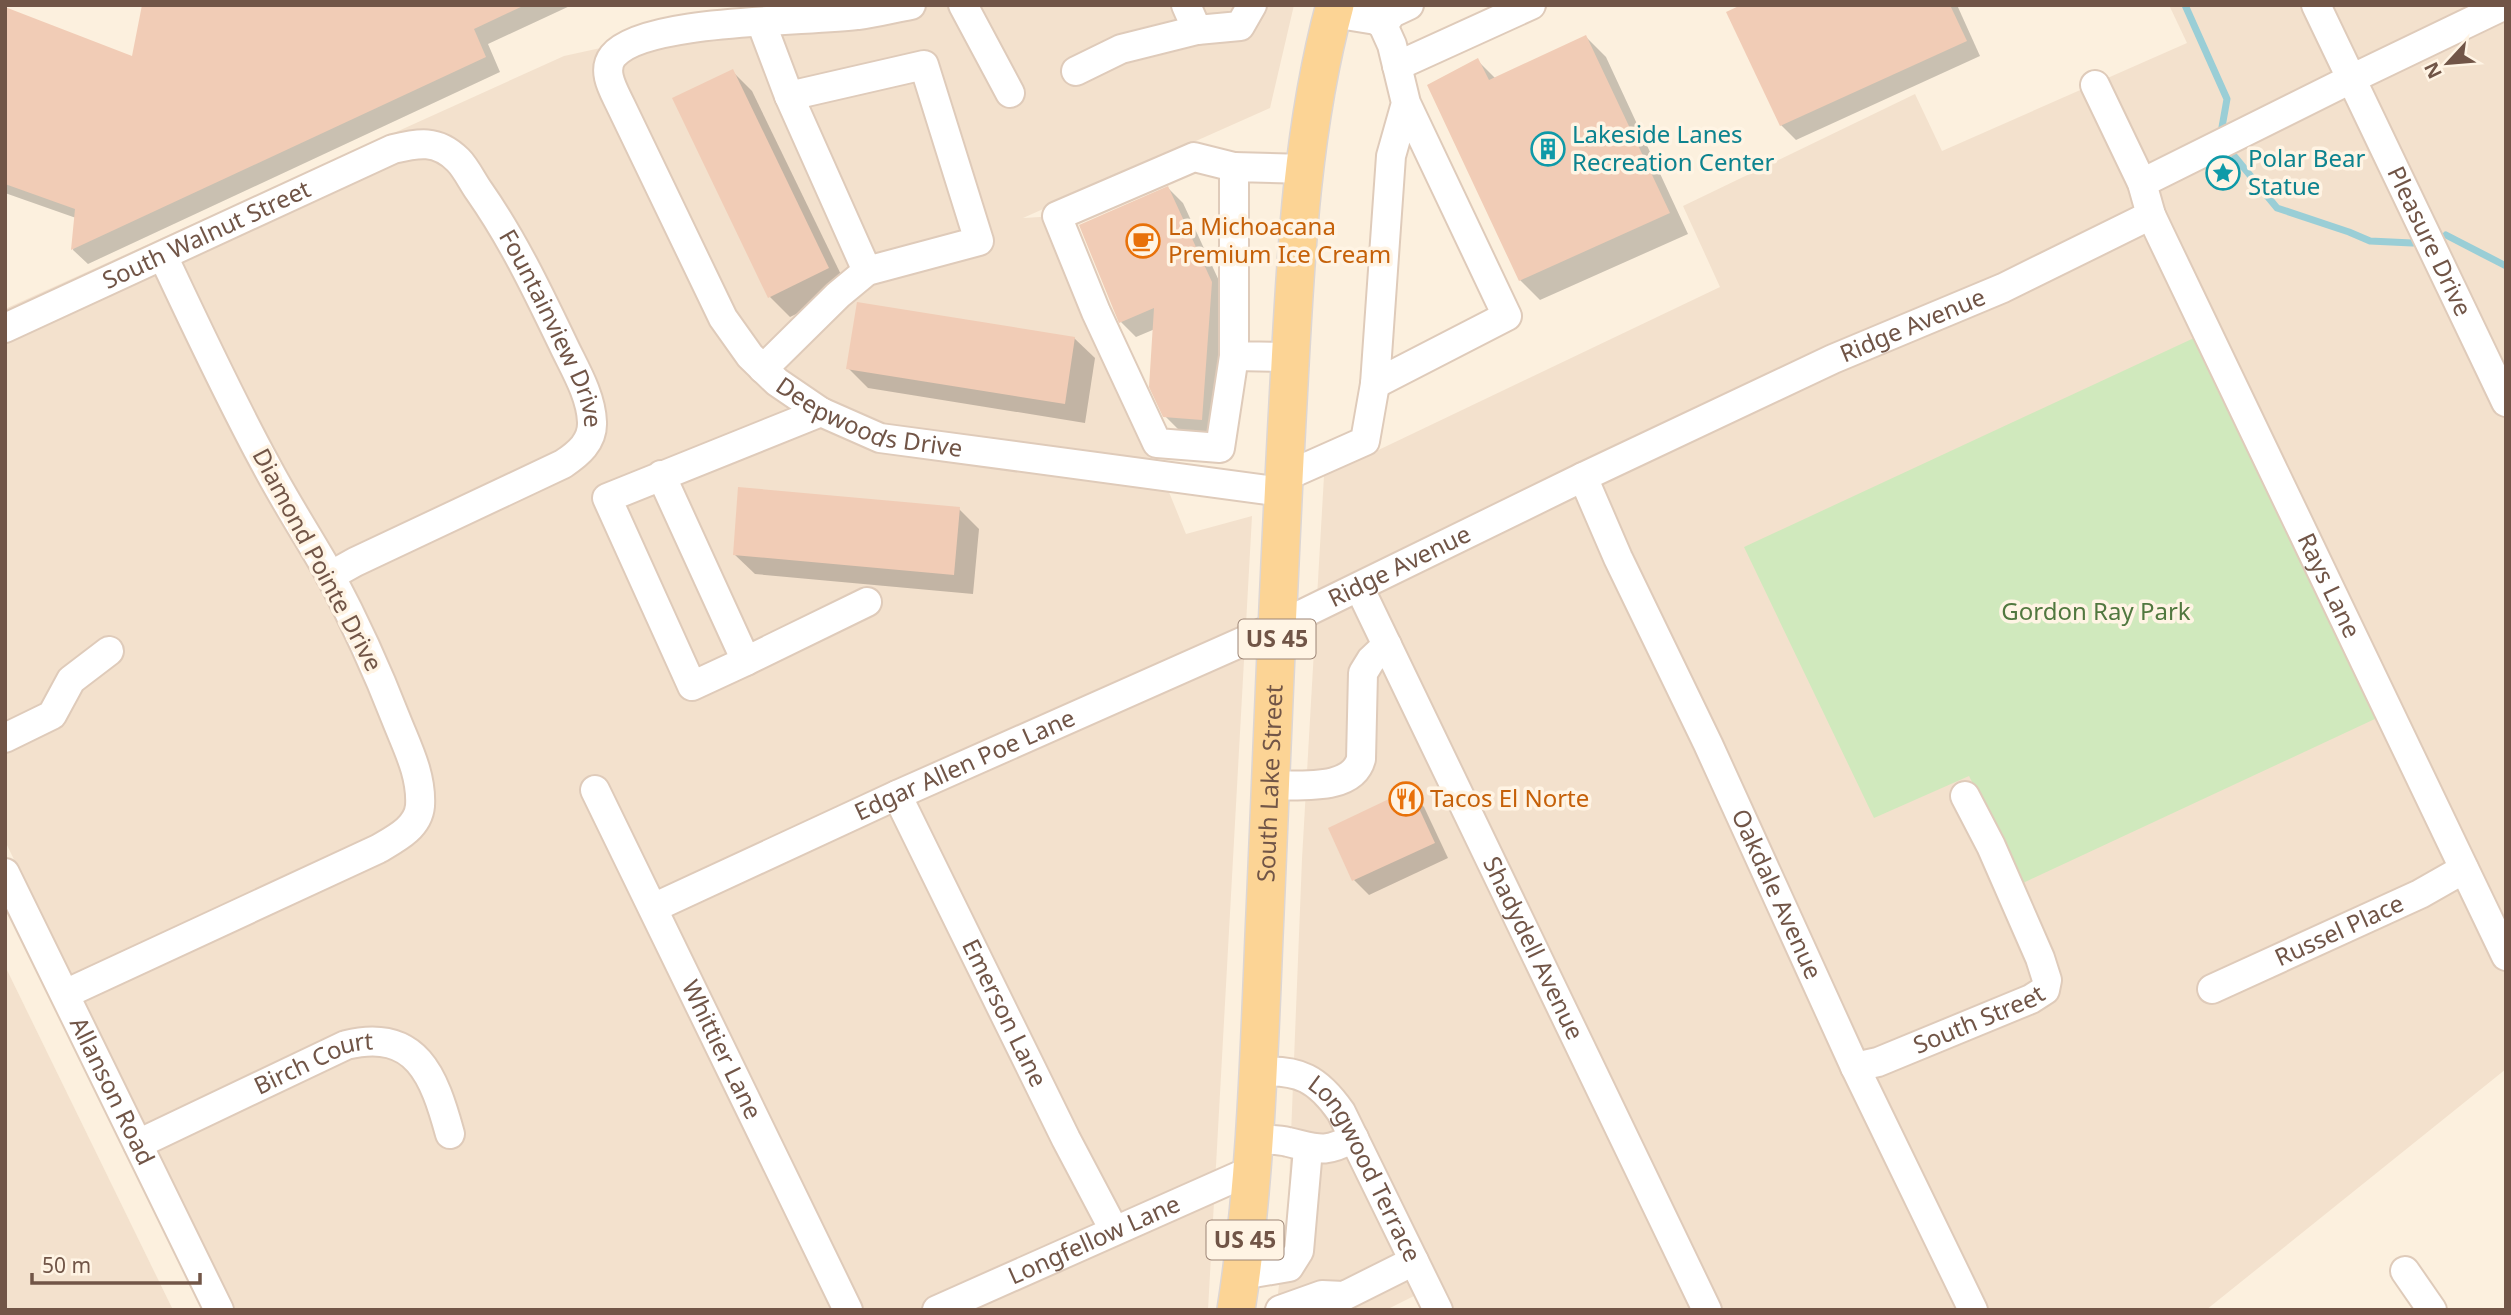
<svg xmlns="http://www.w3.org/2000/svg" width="2511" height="1315" font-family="'Noto Sans',sans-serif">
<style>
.residential{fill:#f3e1cd}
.green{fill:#d0e9bd}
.shadow{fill:#0003}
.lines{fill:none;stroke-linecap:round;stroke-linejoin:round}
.stream{stroke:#9aced6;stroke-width:7}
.building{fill:#f1ccb6}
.minor-casing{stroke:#dfcbba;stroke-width:32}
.major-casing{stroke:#ddd6d3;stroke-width:40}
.minor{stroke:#fff;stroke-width:28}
.major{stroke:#fcd495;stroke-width:37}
.labels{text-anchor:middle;stroke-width:7;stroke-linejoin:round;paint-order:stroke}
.shield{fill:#fff4e4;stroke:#9c8576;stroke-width:2}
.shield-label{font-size:23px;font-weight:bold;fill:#715547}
.culture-label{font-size:24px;fill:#0d838f;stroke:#fff4e4;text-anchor:start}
.food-label{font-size:24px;fill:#c56008;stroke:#fff4e4;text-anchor:start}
.street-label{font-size:24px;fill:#715547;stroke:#fff4e4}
.park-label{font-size:24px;fill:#51783f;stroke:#fff4e4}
</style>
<rect width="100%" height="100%" fill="#fcf0de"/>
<g class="residential">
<polygon points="797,5 1294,5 1270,108 1023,218 1057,216 1186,534 1252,516 1208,1310 233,1310 5,841 5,309 564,56"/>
<polygon points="2169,5 2506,5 2506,1069 2206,1310 1423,1310 1416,1295 1386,1310 1276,1310 1288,1210 1302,859 1324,476 1720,287 1683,206 1915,94 1942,151 2187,43"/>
<polygon points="5,966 173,1310 5,1310"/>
</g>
<polygon class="green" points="2194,338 2377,718 2023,883 1969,776 1874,818 1744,547"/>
<g class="shadow">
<polygon points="144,5 572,5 488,44 500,72 88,264 73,250 76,218 5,193 5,9 134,58"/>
<polygon points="1737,5 1957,5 1980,56 1796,140 1781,125"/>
<polygon points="1586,37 1606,57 1688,234 1540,300 1520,280 1477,60 1496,79"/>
<polygon points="732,71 752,91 848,289 790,317 770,297"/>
<polygon points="1168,188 1183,203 1227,298 1217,435 1180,431 1165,416 1155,329 1136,337 1121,322"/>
<polygon points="1074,338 1095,358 1085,423 868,388 848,368"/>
<polygon points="959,509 979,529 973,594 755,574 734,554"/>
<polygon points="1409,792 1424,807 1448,858 1369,895 1354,880"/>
</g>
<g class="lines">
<g class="stream">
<polyline points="2185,5 2227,99 2222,127"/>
<polyline points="2235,157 2277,208 2349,232 2370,241 2412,243"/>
<polyline points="2446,235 2506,266"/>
</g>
</g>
<g class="building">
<polygon points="142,5 525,5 474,29 486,57 71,250 75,209 5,184 5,7 132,56"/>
<polygon points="1741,5 1950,5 1967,41 1780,126 1726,12"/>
<polygon points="1586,35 1670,213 1519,281 1427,85 1478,58 1489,80"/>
<polygon points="733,69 829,268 768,298 672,98"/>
<polygon points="1168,186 1212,282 1202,420 1163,417 1149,387 1154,308 1119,323 1079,225"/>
<polygon points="857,302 1075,337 1065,404 846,369"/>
<polygon points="738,487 960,507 954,575 733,555"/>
<polygon points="1410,789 1435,843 1352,881 1328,828"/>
</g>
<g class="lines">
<defs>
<g id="minor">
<path id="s1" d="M 911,5 C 894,8 876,13 858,15 C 807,22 644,18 613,56 C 601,71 614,91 621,106 L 723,318 L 750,356 L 777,382 L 821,412 L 880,438 L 1283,492"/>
<polyline points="963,5 1010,93"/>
<polyline points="1186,5 1197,30 1240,26 1252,5"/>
<path id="s2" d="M 2316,5 L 2506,402"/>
<polyline points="1333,13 1376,20 1383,25 1392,45 1406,103 1507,316 1375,384 1391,156 1406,103"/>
<polyline points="761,22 789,96 867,271"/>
<polyline points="1383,25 1392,13 1409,5"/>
<polyline points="1397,66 1531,5"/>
<polyline points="1076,71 1121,49 1197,30"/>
<path id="s3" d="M 2095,85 L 2142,183 L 2151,215 L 2160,234 L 2506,956"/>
<polyline points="2142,183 2351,79 2505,5"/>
<path id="s4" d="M 5,328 L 393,149 C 418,143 437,139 458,160 C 466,168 472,181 479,191 C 512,238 537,290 562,342 C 573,366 591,394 592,422 C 593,442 578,454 563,464 L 355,562 L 330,576"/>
<polyline points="1234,356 1220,448 1157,443 1096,312 1057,216 1194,157 1234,167"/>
<polyline points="1290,357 1234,356 1234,167 1306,169"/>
<polyline points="763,369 838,295 867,271 979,241 924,65 789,96"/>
<polyline points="661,475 746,661 692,686 607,498 821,412"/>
<polyline points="1284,477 1365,441 1375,384"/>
<path id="s5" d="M 1583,477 L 1618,558 L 1708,744 L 1855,1067 L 1973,1310"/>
<path id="s6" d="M 1359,587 L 1707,1310"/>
<polyline points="746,661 867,602"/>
<polyline points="5,738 52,715 71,680 109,651"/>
<path d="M 1271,786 C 1298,784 1352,792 1361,759 L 1363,673 L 1371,660 L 1387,645"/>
<path id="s7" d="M 595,790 L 848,1310"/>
<path id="s8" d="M 897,795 L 1066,1139 L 1114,1230"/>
<path id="s9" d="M 5,873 L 219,1310"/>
<path id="s10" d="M 653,908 L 897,795 L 1278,626 L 1583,477 L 1833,359 L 2003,288 L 2151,215"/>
<path id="s11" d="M 2212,989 L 2420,894 L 2464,869"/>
<path d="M 65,994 L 378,849 C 395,839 418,828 420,806 C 422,775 407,747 396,719 C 377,670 355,622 330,575 C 309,538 286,503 266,465 C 229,397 196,326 163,256"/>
<path id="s12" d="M 1855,1067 L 1878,1062 L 2031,999 L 2045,990 L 2047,980 L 2040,958 L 1991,846 L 1965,796"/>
<path id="s13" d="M 1259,1072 C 1299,1069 1318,1079 1341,1112 L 1438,1310"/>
<path d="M 1253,1139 C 1264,1140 1277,1139 1288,1142 C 1319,1149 1323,1154 1354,1138"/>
<path id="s14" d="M 138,1144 L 346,1045 C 417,1028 434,1076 450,1134"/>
<polyline points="2405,1271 2432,1310"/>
<polyline points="1242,1275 1289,1267 1299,1251 1308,1149"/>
<path id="s15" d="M 937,1310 L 1250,1171"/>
<polyline points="1280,1310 1322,1295 1344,1296 1414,1261"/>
</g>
<g id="major">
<path id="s16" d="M 1236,1310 C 1255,1189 1259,1059 1264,936 C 1272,758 1278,581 1288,403 C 1295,271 1300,134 1335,5"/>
</g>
</defs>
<use href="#minor" class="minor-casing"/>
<use href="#major" class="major-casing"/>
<use href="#minor" class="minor"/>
<use href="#major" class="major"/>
</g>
<defs>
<symbol id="building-ring" viewBox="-11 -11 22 22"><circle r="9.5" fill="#fff4e4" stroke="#0f9aa8" stroke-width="1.5"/><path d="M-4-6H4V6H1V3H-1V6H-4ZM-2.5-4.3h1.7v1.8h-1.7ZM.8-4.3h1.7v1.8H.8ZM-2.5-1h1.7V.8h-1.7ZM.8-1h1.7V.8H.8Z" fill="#0f9aa8"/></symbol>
<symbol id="sight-ring" viewBox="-11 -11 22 22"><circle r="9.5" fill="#fff4e4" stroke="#0f9aa8" stroke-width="1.5"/><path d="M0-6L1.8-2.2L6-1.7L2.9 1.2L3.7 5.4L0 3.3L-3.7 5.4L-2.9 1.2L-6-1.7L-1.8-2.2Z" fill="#0f9aa8"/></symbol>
<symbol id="cafe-ring" viewBox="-11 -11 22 22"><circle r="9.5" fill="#fff4e4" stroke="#e8710a" stroke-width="1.5"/><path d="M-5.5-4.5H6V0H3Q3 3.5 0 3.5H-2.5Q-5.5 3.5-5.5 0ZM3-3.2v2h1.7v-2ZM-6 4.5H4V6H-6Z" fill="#e8710a"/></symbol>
<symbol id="restaurant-ring" viewBox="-11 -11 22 22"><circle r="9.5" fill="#fff4e4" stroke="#e8710a" stroke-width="1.5"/><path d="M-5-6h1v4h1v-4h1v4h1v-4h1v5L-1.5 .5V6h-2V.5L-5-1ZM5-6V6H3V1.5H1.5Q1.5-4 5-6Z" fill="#e8710a"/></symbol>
</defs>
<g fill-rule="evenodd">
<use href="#building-ring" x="1529" y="130" width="38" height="38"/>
<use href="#sight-ring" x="2204" y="154" width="38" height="38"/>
<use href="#cafe-ring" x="1124" y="222" width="38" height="38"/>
<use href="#restaurant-ring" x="1387" y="780" width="38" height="38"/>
</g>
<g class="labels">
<g class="shield">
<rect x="1238.5" y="619.5" width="77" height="39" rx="5"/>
<rect x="1206.5" y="1220.5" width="77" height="39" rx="5"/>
</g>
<g class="shield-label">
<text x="1277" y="647">US 45</text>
<text x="1245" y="1248">US 45</text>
</g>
<g class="culture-label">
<text x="1572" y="143">Lakeside Lanes<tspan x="1572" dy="28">Recreation Center</tspan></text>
<text x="2248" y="167">Polar Bear<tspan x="2248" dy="28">Statue</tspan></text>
</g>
<g class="food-label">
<text x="1168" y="235">La Michoacana<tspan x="1168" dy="28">Premium Ice Cream</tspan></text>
<text x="1430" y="807">Tacos El Norte</text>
</g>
<g class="street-label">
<text dy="8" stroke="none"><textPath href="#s4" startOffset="222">South Walnut Street</textPath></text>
<text dy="8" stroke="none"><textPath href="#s2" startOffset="262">Pleasure Drive</textPath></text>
<text dy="8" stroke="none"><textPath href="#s10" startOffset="1388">Ridge Avenue</textPath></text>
<text dy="8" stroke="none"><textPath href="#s4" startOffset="691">Fountainview Drive</textPath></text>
<text dy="8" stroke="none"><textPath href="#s1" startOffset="780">Deepwoods Drive</textPath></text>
<text transform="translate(317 560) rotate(62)" y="8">Diamond Pointe Drive</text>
<text dy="8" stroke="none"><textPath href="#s10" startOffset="821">Ridge Avenue</textPath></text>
<text dy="8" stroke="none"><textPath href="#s3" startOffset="553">Rays Lane</textPath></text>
<text dy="8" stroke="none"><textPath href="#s10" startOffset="343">Edgar Allen Poe Lane</textPath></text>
<text dy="8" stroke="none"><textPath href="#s16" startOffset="528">South Lake Street</textPath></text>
<text dy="8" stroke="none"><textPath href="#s5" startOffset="460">Oakdale Avenue</textPath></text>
<text dy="8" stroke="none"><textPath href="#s11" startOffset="140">Russel Place</textPath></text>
<text dy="8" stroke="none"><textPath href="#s6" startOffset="401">Shadydell Avenue</textPath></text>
<text dy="8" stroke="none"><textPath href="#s8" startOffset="243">Emerson Lane</textPath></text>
<text dy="8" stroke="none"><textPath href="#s12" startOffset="133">South Street</textPath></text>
<text dy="8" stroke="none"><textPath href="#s7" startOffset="289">Whittier Lane</textPath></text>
<text dy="8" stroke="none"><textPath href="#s14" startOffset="194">Birch Court</textPath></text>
<text dy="8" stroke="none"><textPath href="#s9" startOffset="243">Allanson Road</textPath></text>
<text dy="8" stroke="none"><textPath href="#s13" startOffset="158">Longwood Terrace</textPath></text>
<text dy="8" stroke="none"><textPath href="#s15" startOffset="172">Longfellow Lane</textPath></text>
</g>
<g class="park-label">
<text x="2096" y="620">Gordon Ray Park</text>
</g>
</g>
<rect width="2511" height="1315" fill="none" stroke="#715547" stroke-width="14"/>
<g transform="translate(2448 63) rotate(244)" stroke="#fff4e4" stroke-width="5" paint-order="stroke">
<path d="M0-5L12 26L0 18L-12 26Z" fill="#715547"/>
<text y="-10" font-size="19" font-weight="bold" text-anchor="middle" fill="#715547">N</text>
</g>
<path d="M32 1273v10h168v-10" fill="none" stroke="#715547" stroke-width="3.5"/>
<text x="42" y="1273" font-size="21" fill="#715547" stroke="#fff4e4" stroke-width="5" paint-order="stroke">50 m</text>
</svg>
